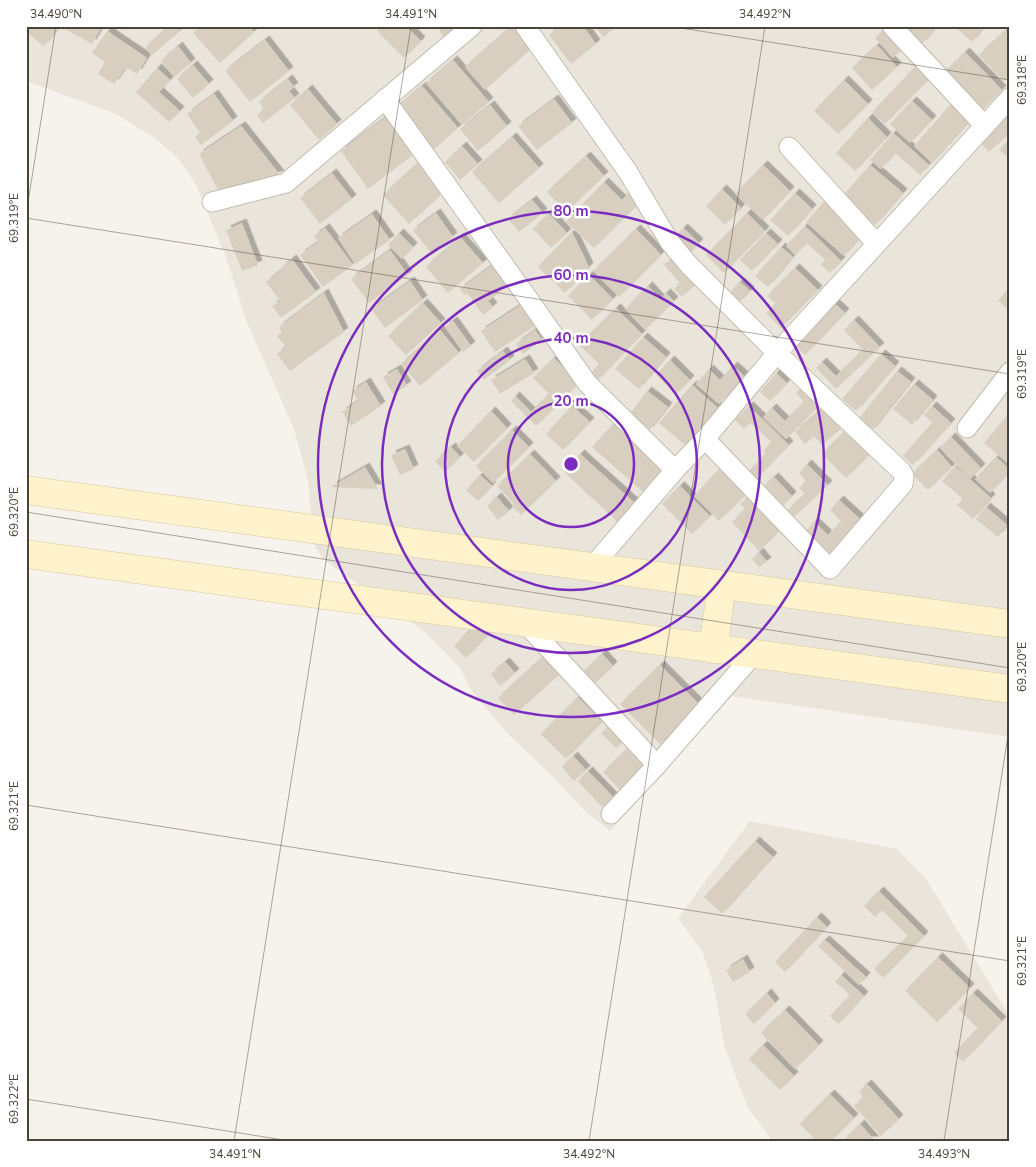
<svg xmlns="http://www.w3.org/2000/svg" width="1036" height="1167" font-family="'Nunito Sans',sans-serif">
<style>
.residential{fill:#eae5da}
.building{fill:#d8cfc1;filter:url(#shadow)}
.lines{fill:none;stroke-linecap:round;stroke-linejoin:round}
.street-casing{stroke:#c2bbae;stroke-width:21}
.secondary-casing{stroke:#d6c79b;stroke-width:29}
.street{stroke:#fff;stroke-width:19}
.secondary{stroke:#fff3cd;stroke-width:28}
.ticks{fill:none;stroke:#4b4439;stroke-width:1;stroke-opacity:0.45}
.ring{fill:none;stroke:#7b2cbf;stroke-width:2.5}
.centre{fill:#7b2cbf;stroke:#fff;stroke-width:2.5}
.ring-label{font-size:15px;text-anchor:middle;font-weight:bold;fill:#7b2cbf;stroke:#fff;stroke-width:5;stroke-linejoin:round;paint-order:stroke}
.neatline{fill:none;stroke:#4b4439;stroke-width:2}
.ticks-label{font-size:12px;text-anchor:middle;fill:#4b4439}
</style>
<defs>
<filter id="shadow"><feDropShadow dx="4.5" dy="-4.5" stdDeviation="0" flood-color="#0004"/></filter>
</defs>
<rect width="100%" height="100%" fill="#f6f3ec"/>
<g class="residential">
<polygon points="26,26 1010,26 1010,737 732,696 610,831 586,812 551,775 506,732 471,690 460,668 426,633 323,559 314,545 308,480 295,432 246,320 226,257 196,185 178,158 155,138 116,114 26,81"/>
<polygon points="750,821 897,849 927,880 1010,1017 1010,1141 772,1141 748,1108 725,1048 713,983 703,953 678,918"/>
</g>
<g class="building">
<polygon points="26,26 60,26 44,46 26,32"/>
<polygon points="69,26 102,26 92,44 67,30"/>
<polygon points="168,26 176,26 180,31 152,55 145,48"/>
<polygon points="200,26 249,26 254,32 220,63 193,33"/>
<polygon points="382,26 406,26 421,41 404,58 377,31"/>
<polygon points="445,26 465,26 449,43 439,31"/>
<polygon points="512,26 519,26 535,45 485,90 465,67"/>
<polygon points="560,26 583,26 596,44 571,64 549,35"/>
<polygon points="594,26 616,26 604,37"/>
<polygon points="902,26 937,26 922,44"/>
<polygon points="954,26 985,26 972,42"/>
<polygon points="1010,26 1010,75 1004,81 979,55"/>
<polygon points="886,28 904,47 893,58 875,38"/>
<polygon points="107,31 147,58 137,74 126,67 114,84 98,74 105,62 92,53"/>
<polygon points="265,40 289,71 250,102 225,71"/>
<polygon points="877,45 897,67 872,90 852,68"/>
<polygon points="178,46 191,63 174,77 161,61"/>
<polygon points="965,52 1002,90 978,114 941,76"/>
<polygon points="453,60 489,102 462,125 426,83"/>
<polygon points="193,65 209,84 193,98 177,79"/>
<polygon points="917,65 930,78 885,124 872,112"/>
<polygon points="157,68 170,80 159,92 180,111 169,122 136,92"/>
<polygon points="288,79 294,87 289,91 295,98 263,123 257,115 264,109 259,102"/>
<polygon points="844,80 868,104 838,134 814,111"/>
<polygon points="422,86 458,128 432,151 396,108"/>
<polygon points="308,89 337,124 319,140 290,105"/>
<polygon points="214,94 233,121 201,145 195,137 200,133 187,114"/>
<polygon points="554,99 572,123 537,150 518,126"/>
<polygon points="912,101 932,120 910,143 890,124"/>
<polygon points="952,103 971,120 932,163 914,146"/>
<polygon points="490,105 507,126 478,151 460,129"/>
<polygon points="1010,108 1010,133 989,152 977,139"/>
<polygon points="389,115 417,152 368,189 341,151"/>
<polygon points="868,118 887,137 855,171 836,153"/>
<polygon points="241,126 280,175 219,192 199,154"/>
<polygon points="893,133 929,165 920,175 895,153 881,169 870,160"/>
<polygon points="512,137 539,168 499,203 472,172"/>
<polygon points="1010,139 1010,159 999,150"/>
<polygon points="462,146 478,164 460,180 445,162"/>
<polygon points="586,156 604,176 566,212 547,192"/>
<polygon points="420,161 446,190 409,224 383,195"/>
<polygon points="763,165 790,191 763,220 735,194"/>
<polygon points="870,165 903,193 875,225 842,197"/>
<polygon points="332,173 352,199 320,224 300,198"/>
<polygon points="604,182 622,200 632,190 642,200 594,248 566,222"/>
<polygon points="722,189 741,208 725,225 706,206"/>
<polygon points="795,193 812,209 788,236 770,220"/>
<polygon points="532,200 543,213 519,232 508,219"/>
<polygon points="826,200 863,234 844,256 806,222"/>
<polygon points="436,213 453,237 431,253 413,230"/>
<polygon points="747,213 765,231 724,273 706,255"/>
<polygon points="372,214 390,240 355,264 338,238"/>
<polygon points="549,214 567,233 551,248 533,229"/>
<polygon points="242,223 258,265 242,271 226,230"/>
<polygon points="805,226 841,261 830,273 821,265 825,260 807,243 795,255 786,246"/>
<polygon points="325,228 353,265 323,287 300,255 318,242 314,236"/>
<polygon points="683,228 699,243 688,255 672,241"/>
<polygon points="636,229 661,255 619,297 593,271"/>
<polygon points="572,232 589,267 565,293 538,267"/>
<polygon points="399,233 413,247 402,259 388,245"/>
<polygon points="766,233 778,244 752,271 740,260"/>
<polygon points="460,237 483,263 448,293 426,267"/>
<polygon points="781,247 793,257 768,287 755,276"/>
<polygon points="390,250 408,275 369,303 351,279"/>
<polygon points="674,256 698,282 682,297 674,289 680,283 664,265"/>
<polygon points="292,259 316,292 281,318 272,306 280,301 266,282 283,269 282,267"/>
<polygon points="495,263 510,284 488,301 493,307 483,315 467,293 465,295 460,289"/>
<polygon points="795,268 818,290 781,328 766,313 776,304 767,296"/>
<polygon points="589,275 613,299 592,320 568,296"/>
<polygon points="410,281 423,300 385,328 371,309"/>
<polygon points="740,282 750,291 739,303 729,293"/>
<polygon points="648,286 660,299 666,293 674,301 645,330 625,309"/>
<polygon points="1006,291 1010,295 1010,311 998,301"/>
<polygon points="324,293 344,332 290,371 277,354 286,347 277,336 282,332 279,327"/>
<polygon points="833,302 845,313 805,355 793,343"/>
<polygon points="423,303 441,323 406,355 388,336"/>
<polygon points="521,305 535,326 495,352 481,331"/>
<polygon points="616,308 642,334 597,381 590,374 599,364 579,345"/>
<polygon points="854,320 880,347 836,389 816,368 822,362 836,376 863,350 844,330"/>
<polygon points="453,321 471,346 463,352 445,327"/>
<polygon points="440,330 459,353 420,386 401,364"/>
<polygon points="535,330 542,340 523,354 516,344"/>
<polygon points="643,337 666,357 639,389 615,369"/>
<polygon points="503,351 510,360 484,380 477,371"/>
<polygon points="881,354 895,366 856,411 842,399"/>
<polygon points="554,358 579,383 536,426 511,401 515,396 531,412 549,394 533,378"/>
<polygon points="525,359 534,373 500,394 491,380"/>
<polygon points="670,360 690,380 676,394 656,375"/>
<polygon points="733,366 744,376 719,404 696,384 709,369 720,380"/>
<polygon points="397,369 407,386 393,394 383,377"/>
<polygon points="897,371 911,382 871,432 857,421"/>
<polygon points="776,373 787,383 770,401 760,392"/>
<polygon points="366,382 381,406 351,426 342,412 358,401 352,391"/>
<polygon points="914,384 933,400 912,425 893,409"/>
<polygon points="692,385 719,409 686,446 659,423"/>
<polygon points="804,385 822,402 786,439 763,417 772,408 785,421 804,402 796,393"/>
<polygon points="647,391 668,407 649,431 629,415"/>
<polygon points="826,405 844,426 822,445 814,436 805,444 795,432"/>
<polygon points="572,406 590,422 563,450 546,434"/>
<polygon points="749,406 789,445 755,480 747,473 766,453 764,450 771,442 750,422 744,429 735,420"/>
<polygon points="932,406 951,423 913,465 903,456 932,423 924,415"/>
<polygon points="491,411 507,428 474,462 457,446"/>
<polygon points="1010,412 1010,465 984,443"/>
<polygon points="613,424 663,470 643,492 592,447"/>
<polygon points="848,428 872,452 846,478 822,454"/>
<polygon points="512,430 529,447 493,483 476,466"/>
<polygon points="951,437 981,468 970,479 940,448"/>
<polygon points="451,447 460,457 445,472 435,461"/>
<polygon points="405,449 414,469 400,475 391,455"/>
<polygon points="937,450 952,467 928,490 912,474"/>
<polygon points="530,454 556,481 521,515 512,506 514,504 497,486"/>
<polygon points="580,454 638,506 621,525 564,472"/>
<polygon points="996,457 1010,470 1010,472 990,493 975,479"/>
<polygon points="807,464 828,485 794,517 788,510 805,494 799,488 806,481 799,473"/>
<polygon points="723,465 749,491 719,521 694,496"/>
<polygon points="955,466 991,498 973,519 957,505 963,499 942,481"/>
<polygon points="365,467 378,489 331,487"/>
<polygon points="480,475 492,486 478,501 466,490"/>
<polygon points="774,477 792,496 779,509 761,489"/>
<polygon points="680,486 710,516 692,534 662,504"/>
<polygon points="751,494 783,528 759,551 732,522 745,509 740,504"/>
<polygon points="497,497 509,511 498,520 487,506"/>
<polygon points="839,500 861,520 830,553 806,531 814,522 828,535 841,521 830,510"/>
<polygon points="986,507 1007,525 998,537 976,519"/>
<polygon points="759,552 767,562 759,567 752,559"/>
<polygon points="479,619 492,631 466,658 454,646"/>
<polygon points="602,654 613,666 592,686 581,674"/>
<polygon points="544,656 560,674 514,715 498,698"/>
<polygon points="505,662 515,673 500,686 491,674"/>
<polygon points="660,665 700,705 661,745 620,704"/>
<polygon points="578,697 602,722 566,759 541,734"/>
<polygon points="611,724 626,740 616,748 601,733"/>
<polygon points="632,744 650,763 621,791 603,772"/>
<polygon points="573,756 586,770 574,781 562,767"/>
<polygon points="588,771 613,797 602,807 578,781"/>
<polygon points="755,841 773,857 722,914 704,897"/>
<polygon points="879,891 924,936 883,978 874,969 908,936 882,910 875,917 864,906"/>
<polygon points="817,917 827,927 785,972 775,962"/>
<polygon points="825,940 866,977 859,985 818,946"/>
<polygon points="938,957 970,988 937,1022 905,991"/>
<polygon points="743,959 750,972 733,982 726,970"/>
<polygon points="841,975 864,996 838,1024 830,1016 850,995 835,982"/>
<polygon points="767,993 775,1003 754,1024 745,1014"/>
<polygon points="973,993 1002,1021 963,1062 954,1053 978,1028 958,1009"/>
<polygon points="785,1010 819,1045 795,1069 761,1033"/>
<polygon points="763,1045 794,1076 780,1090 749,1059"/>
<polygon points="867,1084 899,1119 881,1136 854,1106 863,1097 859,1091"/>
<polygon points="830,1094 854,1118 831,1141 816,1141 800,1124"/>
<polygon points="860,1124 875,1141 843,1141"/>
</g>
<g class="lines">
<defs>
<g id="street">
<polyline points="525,26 628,172 669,241 689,265 777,353 901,471 904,476 903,484 830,569 705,439"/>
<polyline points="892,26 984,125"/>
<polyline points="385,99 527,297 587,383 675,470"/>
<polyline points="789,147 876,243"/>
<polyline points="212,202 286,183 472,26"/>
<polyline points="967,428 1010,372"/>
<polyline points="592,567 675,470 705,439 777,353 1010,98"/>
<polyline points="526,624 657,765"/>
<polyline points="611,814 657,765 754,654"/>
</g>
<g id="secondary">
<polyline points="26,490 1010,624"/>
<polyline points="26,554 1010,689"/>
<polyline points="713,649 722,585"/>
</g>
</defs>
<use href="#street" class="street-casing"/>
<use href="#secondary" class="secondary-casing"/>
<use href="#street" class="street"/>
<use href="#secondary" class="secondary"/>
</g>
<path class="ticks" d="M 668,26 L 1010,80M 26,215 L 56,26M 26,218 L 1010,374M 26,512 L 1010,668M 26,805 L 1010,961M 26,1099 L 290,1141M 234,1141 L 411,26M 589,1141 L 765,26M 944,1141 L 1010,723"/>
<g class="ring">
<circle cx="571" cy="464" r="63"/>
<circle cx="571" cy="464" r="126"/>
<circle cx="571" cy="464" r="189"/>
<circle cx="571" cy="464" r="253"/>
</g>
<circle cx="571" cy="464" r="8" class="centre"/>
<g class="ring-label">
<text x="571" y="216">80 m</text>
<text x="571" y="280">60 m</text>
<text x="571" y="343">40 m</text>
<text x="571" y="406">20 m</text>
</g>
<rect width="1036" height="1167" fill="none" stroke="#ffffff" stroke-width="55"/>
<rect x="28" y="28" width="980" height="1112" class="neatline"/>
<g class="ticks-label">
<text x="56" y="18">34.490°N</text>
<text x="411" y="18">34.491°N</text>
<text x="765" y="18">34.492°N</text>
<text transform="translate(1022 80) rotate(-90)" y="4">69.318°E</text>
<text transform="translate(14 218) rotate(-90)" y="4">69.319°E</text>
<text transform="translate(1022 374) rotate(-90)" y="4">69.319°E</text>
<text transform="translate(14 512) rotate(-90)" y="4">69.320°E</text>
<text transform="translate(1022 667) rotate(-90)" y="4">69.320°E</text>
<text transform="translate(14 806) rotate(-90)" y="4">69.321°E</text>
<text transform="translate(1022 961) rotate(-90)" y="4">69.321°E</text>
<text transform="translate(14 1099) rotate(-90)" y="4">69.322°E</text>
<text x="235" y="1158">34.491°N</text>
<text x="589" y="1158">34.492°N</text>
<text x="944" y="1158">34.493°N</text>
</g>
</svg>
